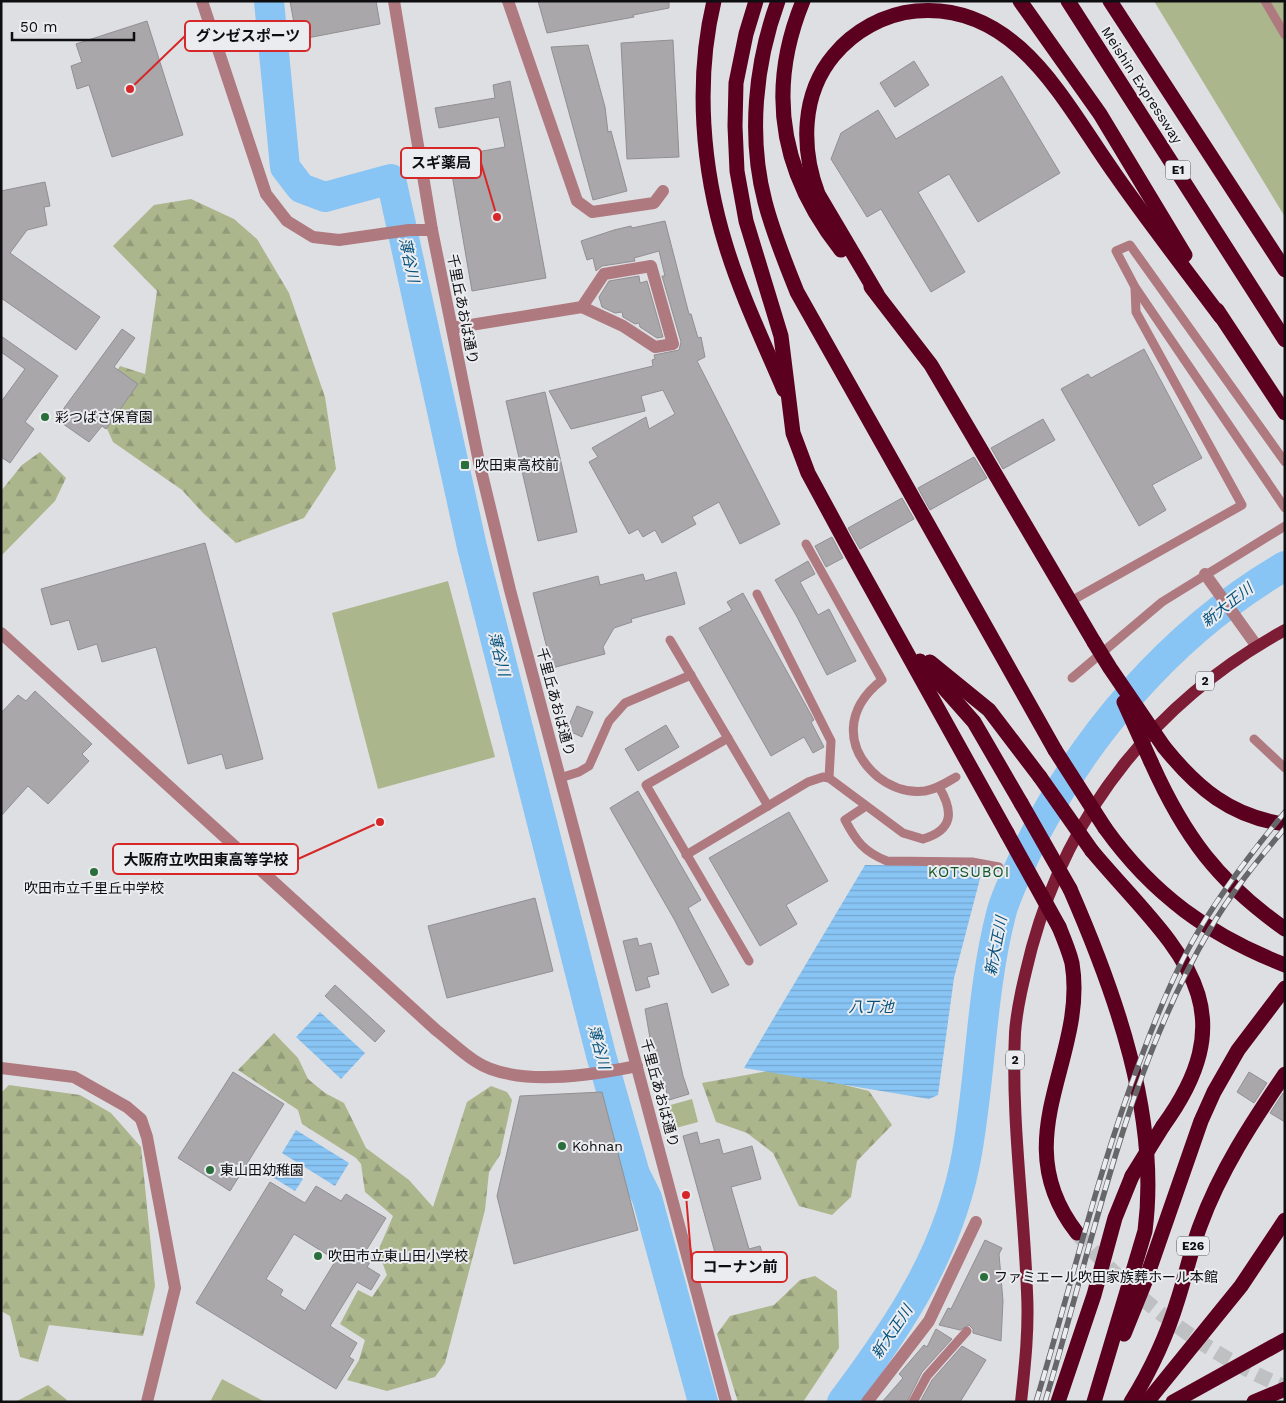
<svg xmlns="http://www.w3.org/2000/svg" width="1286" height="1403" font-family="'Work Sans','Noto Sans JP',sans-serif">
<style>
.forest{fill:url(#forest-firs)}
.green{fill:#abb68d}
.water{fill:url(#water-rules)}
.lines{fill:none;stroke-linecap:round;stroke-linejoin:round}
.river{stroke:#88c4f4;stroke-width:30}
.building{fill:#a9a7aa;stroke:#918f92;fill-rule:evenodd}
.motorway-tunnel{stroke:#bfc0c2;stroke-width:15;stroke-dasharray:15 8;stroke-linecap:butt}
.service{stroke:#af7980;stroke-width:9}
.minor{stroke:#af7980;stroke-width:12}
.tertiary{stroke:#af7980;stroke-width:12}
.primary{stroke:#7c1d35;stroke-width:12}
.motorway{stroke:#5c0020;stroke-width:15}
.rail-casing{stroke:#676769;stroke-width:5.5}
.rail{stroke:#ebecef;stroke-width:4;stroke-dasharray:11;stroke-linecap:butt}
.motorway-bridge{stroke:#5c0020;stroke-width:15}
.poi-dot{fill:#296f3b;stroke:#ebecef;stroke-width:2}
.labels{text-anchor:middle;stroke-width:4;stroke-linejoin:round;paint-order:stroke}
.shield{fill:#ebecef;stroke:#505153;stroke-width:1}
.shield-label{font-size:12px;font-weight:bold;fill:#0e0e10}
.street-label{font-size:14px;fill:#0e0e10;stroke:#ebecef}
.poi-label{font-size:14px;fill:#0e0e10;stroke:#ebecef;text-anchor:start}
.water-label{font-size:15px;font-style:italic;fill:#05517c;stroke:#ebecef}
.neighbourhood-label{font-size:15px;letter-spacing:1px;fill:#145628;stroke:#ebecef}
.leader{fill:none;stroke:#d62828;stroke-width:2}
.callout-dot{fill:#d62828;stroke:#ebecef;stroke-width:2}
.callout{fill:#ebecef;stroke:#d62828;stroke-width:2}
.callout-label{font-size:15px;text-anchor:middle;font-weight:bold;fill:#0e0e10}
</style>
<defs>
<pattern id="forest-firs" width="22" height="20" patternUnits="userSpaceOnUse" patternTransform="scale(1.25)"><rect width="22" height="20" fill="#abb68d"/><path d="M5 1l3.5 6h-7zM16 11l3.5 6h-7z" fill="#929b79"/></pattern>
<pattern id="water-rules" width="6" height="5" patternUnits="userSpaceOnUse" patternTransform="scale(1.25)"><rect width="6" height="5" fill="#88c4f4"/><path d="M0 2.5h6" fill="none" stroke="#74a7d0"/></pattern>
</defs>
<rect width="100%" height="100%" fill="#dedfe2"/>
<g class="forest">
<polygon points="191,199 234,219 257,239 289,293 325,397 336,469 304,518 236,543 203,513 182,490 113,442 96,404 120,366 145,374 157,291 113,246 154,205"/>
<polygon points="40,452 66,478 55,501 1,556 1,491 22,465"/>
<polygon points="274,1033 298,1058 308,1079 325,1093 344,1103 366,1148 409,1180 433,1207 467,1102 491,1086 507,1092 512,1100 500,1155 489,1172 485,1210 445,1363 435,1377 387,1391 347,1380 359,1360 365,1340 340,1324 358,1290 372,1297 387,1275 378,1251 393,1216 365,1192 361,1164 356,1158 302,1124 298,1110 238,1070"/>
<polygon points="780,1069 869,1091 892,1125 857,1161 851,1197 832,1215 799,1206 773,1153 747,1133 716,1122 702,1083"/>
<polygon points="9,1085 80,1095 111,1113 141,1147 155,1286 143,1336 49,1325 38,1362 20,1357 10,1316 1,1311 1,1093"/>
<polygon points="815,1276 837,1291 839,1348 803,1402 738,1402 717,1334 730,1316 774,1305 800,1280"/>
<polygon points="48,1385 67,1400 66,1402 15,1402"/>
</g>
<g class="green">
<polygon points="1154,1 1285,1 1285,217"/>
<polygon points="448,581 495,757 378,789 332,613"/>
<polygon points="692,1099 698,1122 672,1129 667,1106"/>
<polygon points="222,1379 265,1402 210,1402"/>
</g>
<g class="water">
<polygon points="865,865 977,866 982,871 954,978 938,1095 929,1099 744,1068"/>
<polygon points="320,1012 365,1053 341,1079 296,1037"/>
<polygon points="296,1130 349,1163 335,1186 282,1153"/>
<polygon points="276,1163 303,1179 295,1191 269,1175"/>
</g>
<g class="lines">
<g class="river">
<polyline points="269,1 285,167 301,188 325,197 391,179 472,547 601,1055 635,1174 647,1198 703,1402"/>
<path d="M 842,1402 C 900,1325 950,1250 967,1153 C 981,1074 981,992 1001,914 C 1006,894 1017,874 1025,855 C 1080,738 1173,631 1285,566"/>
</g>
</g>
<g class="building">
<polygon points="290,1 376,1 380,24 297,40"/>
<polygon points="538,1 669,1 669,8 633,15 634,17 547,33"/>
<polygon points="147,21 183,135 112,157 89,85 77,89 71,66 82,62 76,44"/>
<polygon points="673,40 679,157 627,159 621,43"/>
<polygon points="588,45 605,107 608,132 611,131 627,191 593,200 551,47"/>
<polygon points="914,61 929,85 895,107 880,83"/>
<polygon points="1002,76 1060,173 978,222 949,174 918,192 965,272 931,292 881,209 867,217 831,159 841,133 878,110 896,139"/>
<polygon points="510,81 546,278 472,291 449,157 505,147 499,117 439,128 435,108 495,98 493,85"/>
<polygon points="45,182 50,206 44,207 47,225 27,230 10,253 100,317 76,350 1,298 1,191"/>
<polygon points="665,221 689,314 691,314 698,338 701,337 705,357 697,361 780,524 740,544 719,502 692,517 696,524 662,543 655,530 643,537 638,529 629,534 589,462 598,457 592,448 646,417 649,429 675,414 663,390 641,396 645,411 571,429 549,391 653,366 652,360 655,359 654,355 679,350 681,342 662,276 665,276 659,251 634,258 635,261 602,266 596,271 593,258 587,260 581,241 614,230 631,226 632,228"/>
<polygon points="639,276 640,283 647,281 663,337 657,338 640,327 639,323 635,324 623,317 622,312 615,313 602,307 599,297 609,281"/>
<polygon points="122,329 135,338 114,367 138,384 106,429 102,426 89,442 56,419"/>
<polygon points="1,336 58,376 25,422 34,429 10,463 1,457 1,402 25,369 1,352"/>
<polygon points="1144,349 1202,458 1152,485 1166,510 1139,526 1061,389 1088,374 1091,378"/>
<polygon points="545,392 577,532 538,541 506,401"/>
<polygon points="1043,419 1055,440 1003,469 991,448"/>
<polygon points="974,457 987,478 930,510 918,488"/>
<polygon points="902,498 914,519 860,549 848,528"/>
<polygon points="832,537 843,558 826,567 815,546"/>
<polygon points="205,543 263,759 226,769 222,754 188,764 156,647 102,662 97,644 78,650 69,620 51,625 41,589"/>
<polygon points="808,561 815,574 800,582 818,615 829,609 856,661 827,675 796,615 775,580"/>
<polygon points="676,572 685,604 631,619 632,622 614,628 603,647 605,654 552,668 533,593 598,576 600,585 643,574 645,581"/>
<polygon points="743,593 814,720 811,722 824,747 813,753 804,737 771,756 699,628 732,610 727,602"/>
<polygon points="35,691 92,744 82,754 89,761 48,804 28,786 1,816 1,713 18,695 26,701"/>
<polygon points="577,706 593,712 582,737 567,730"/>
<polygon points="666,725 679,747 638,771 625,749"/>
<polygon points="638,791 701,900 688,908 729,985 712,993 674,919 610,808"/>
<polygon points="789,812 828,881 786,905 797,924 760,946 709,858"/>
<polygon points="535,898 553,971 447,998 428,926"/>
<polygon points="637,938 639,946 651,943 659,974 647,977 650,987 636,991 623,941"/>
<polygon points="335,985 385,1031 375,1042 325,996"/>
<polygon points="667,1003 683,1076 689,1094 669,1100 654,1049 652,1050 645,1009"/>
<polygon points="233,1072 284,1104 230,1191 178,1158"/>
<polygon points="1249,1072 1267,1083 1254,1103 1237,1092"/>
<polygon points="602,1092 638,1230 514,1264 497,1196 520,1096"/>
<polygon points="1283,1093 1285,1094 1285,1122 1270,1113"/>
<polygon points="697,1132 700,1144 719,1139 723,1154 752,1146 761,1179 731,1187 749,1249 760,1246 764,1259 720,1271 683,1136"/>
<path d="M 270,1182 L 305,1203 L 316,1186 L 341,1201 L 346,1194 L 386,1218 L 364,1254 L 372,1259 L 367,1267 L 380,1275 L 371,1290 L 357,1282 L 330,1326 L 357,1343 L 349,1357 L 354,1360 L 336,1389 L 196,1303 ZM 294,1234 L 336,1260 L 305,1311 L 280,1295 L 283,1290 L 266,1279 Z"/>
<polygon points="985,1240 1002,1248 999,1254 1003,1301 1001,1341 973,1333 973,1329 969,1325 960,1330 939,1325 948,1308 951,1309"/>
<polygon points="936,1329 952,1339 922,1372 907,1402 882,1402 903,1378 899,1374 924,1345 927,1347"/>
<polygon points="962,1346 986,1360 960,1402 920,1402 932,1380"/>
</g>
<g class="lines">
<path class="motorway-tunnel" d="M 1077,1233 C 1133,1298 1205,1354 1285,1387"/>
<g class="service">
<polyline points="1265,1 1285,35"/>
<polyline points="1285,462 1130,245 1116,251 1135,287 1285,508"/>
<path d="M 806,544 L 882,680 C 846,708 843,747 878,777 C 891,787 908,793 925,791 C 937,789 946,783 956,777"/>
<polyline points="757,594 831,741 829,778"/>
<polyline points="1071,601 1242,505 1136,312 1135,288"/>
<polyline points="670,640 768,806"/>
<polyline points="1072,678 1162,602 1285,526"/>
<polyline points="728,738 646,785 749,961"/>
<polyline points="1254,739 1285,768"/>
<polyline points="560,778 579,772 589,766 609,721 625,703 691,675"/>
<path d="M 866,806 L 845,820 C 856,841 864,852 887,861 L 972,862 L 999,867"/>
<path d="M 686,855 L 808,782 L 823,777 L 829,778 L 903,833 L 923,839 C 953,830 954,812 939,787"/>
<polyline points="913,1402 927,1376 967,1331"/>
</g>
<g class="minor">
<polyline points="202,1 266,194 287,221 313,237 339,240 409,230 432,230"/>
<polyline points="508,1 577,201 592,212 654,203 663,191"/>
<polyline points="452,328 582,307 623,326 655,347 673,344 651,266 604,274 582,307"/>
<polyline points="867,1402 929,1321 976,1222"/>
</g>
<g class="tertiary">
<polyline points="394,1 432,230 479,462 510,590 726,1402"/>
<polyline points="1205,574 1256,645"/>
<path d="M 1,633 L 436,1030 C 449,1040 461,1052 475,1061 C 515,1088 593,1075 637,1066"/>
<polyline points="1,1068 74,1077 127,1107 141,1119 147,1137 175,1288 147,1402"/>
</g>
<path class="primary" d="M 1021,1402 C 1025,1365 1029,1329 1027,1292 C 1024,1206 1011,1120 1015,1033 C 1017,1005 1025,975 1032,947 C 1070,808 1159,699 1285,630"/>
<g class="motorway">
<path d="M 714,1 C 695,80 702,169 726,246 C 741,295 764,343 784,390"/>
<polyline points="756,1 746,34 736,83 735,126 737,171 746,221 781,336 793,433 808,473 847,545 1007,833"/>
<path d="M 778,1 C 755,64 748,137 765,202 C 773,233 785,262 797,292 L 1055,750"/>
<path d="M 803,1 C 766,91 781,174 841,250"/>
<polyline points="1020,1 1100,114 1185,255"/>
<polyline points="1068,1 1285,340"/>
<polyline points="1110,1 1285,270"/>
<polyline points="871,287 931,365 1094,642"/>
<path d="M 877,294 L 818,194 C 801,149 801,94 834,55 C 854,31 884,14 916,11 C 1018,2 1065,104 1115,174 C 1149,223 1186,270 1221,317"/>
<polyline points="1217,310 1285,413"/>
<polyline points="920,661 974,722 1021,803"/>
<polyline points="930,662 989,710 1040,777"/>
<path d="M 1164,747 C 1197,788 1231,817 1285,824"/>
<path d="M 1151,762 C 1184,836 1218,882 1285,929"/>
<path d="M 1105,828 C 1153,895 1209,935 1285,965"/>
<path d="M 1092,851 C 1171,945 1254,1001 1163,1126"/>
<path d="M 1070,889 C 1115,992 1160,1116 1145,1231 L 1094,1402"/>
<path d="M 1059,927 C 1064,939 1069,951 1072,963 C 1088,1058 1003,1138 1077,1233"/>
<polyline points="1124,1334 1145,1282 1201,1121 1214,1092 1238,1050 1285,988"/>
<polyline points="1058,1402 1094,1295 1115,1218 1132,1176"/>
<path d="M 1131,1402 C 1151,1370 1167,1335 1178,1299 C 1186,1274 1191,1250 1200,1226 C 1220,1171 1252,1122 1285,1074"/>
<polyline points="1147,1402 1241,1286 1285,1220"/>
<polyline points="1173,1402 1285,1340"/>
<polyline points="1254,1402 1285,1389"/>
</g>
<defs>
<g id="rail">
<path d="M 1036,1402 C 1071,1287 1098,1170 1141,1058 C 1155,1020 1171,980 1191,944 C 1217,897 1250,854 1285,812"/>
<path d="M 1045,1402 C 1093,1244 1125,1075 1209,931 C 1230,894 1257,861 1285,828"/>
</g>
</defs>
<use href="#rail" class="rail-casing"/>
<use href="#rail" class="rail"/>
<g class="motorway-bridge">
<polyline points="1094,642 1110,668 1164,747"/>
<polyline points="1124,702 1151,762"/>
<polyline points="1055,750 1105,828"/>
<polyline points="1040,777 1092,851"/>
<polyline points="1021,803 1070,889"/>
<polyline points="1007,833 1059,927"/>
<polyline points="1132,1176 1163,1126"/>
</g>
</g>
<g class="poi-dot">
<circle cx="45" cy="417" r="5"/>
<rect x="460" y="460" width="10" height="10" rx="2.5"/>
<circle cx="94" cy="872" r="5"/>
<circle cx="562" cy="1146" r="5"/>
<circle cx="210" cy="1170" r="5"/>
<circle cx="318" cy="1256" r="5"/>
<circle cx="984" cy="1277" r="5"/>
</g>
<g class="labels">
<g class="shield">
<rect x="1165.5" y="160.5" width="25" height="19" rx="4"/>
<rect x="1196" y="671.5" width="18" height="19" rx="4"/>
<rect x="1006" y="1050.5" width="18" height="19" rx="4"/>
<rect x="1177" y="1236.5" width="32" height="19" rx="4"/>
</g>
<g class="shield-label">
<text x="1178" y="174">E1</text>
<text x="1205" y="685">2</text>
<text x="1015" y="1064">2</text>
<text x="1193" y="1250">E26</text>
</g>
<g class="street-label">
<text transform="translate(1142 85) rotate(57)" y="5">Meishin Expressway</text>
<text transform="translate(463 309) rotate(79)" y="5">千里丘あおば通り</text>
<text transform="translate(556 702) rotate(75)" y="5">千里丘あおば通り</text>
<text transform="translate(660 1093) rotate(75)" y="5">千里丘あおば通り</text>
</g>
<g class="poi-label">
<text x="55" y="422">彩つばさ保育園</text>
<text x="475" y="470">吹田東高校前</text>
<text x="94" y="893" text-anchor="middle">吹田市立千里丘中学校</text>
<text x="572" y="1151">Kohnan</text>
<text x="220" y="1175">東山田幼稚園</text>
<text x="328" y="1261">吹田市立東山田小学校</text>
<text x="994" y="1282">ファミエール吹田家族葬ホール本館</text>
</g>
<g class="water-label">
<text transform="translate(409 260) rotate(78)" y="5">薄谷川</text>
<text transform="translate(1227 605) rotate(-38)" y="5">新大正川</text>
<text transform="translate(499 654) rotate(76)" y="5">薄谷川</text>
<text transform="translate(996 946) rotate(-79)" y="5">新大正川</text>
<text x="871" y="1012">八丁池</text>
<text transform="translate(599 1047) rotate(75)" y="5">薄谷川</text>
<text transform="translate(892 1332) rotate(-56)" y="5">新大正川</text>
</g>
<g class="neighbourhood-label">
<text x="969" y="877">KOTSUBOI</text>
</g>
</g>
<path class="leader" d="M130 89L185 36M497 217L481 163M380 822L298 859M686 1195L692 1267"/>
<g class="callout-dot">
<circle cx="130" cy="89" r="5"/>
<circle cx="497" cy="217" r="5"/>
<circle cx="380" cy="822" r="5"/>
<circle cx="686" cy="1195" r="5"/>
</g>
<g class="callout">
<rect x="185" y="21" width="125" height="30" rx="5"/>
<rect x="401" y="148" width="80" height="30" rx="5"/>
<rect x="113" y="844" width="185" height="30" rx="5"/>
<rect x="692" y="1252" width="95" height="30" rx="5"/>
</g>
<g class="callout-label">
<text x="248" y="41">グンゼスポーツ</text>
<text x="441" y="168">スギ薬局</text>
<text x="206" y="865">大阪府立吹田東高等学校</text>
<text x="740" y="1272">コーナン前</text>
</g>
<rect width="1286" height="1403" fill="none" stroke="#0e0e10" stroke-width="5"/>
<path d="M12 32v8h122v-8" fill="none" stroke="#0e0e10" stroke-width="2.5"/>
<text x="20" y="32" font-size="15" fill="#0e0e10" stroke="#ebecef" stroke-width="4" paint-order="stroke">50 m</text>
</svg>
